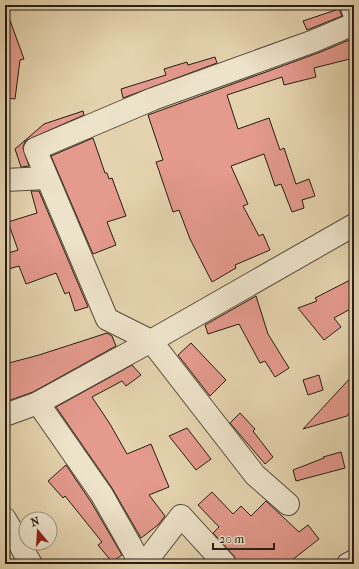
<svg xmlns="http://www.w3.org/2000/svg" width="359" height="569" font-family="'IM FELL French Canon',serif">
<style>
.building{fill:#e49a8d;stroke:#261e15}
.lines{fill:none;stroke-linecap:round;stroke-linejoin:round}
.minor-casing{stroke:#564b3b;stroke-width:24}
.minor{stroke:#ede2ca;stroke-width:22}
</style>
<rect width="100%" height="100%" fill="#e4d3ae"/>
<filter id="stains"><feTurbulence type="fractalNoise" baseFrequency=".005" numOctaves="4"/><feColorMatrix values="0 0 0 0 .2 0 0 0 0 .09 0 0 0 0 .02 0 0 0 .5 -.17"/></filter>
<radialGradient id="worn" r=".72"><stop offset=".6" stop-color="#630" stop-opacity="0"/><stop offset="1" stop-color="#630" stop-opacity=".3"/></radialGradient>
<g class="building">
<polygon points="339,9 342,16 307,30 303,21"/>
<polygon points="7,12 24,59 20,60 15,99 5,98 5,13"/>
<polygon points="354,38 354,58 314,68 316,77 284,85 282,77 227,95 238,129 269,118 280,150 284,148 296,184 309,179 315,196 302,200 304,208 292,212 281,184 275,186 264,154 231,166 248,204 243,206 259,236 263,234 270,250 235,265 236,268 212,282 190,239 179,210 173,212 156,162 163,160 148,115 318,53"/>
<polygon points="215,57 217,63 123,98 121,89 166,75 164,69 187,62 188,65"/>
<polygon points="83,111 84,115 25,141 23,148 29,166 21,167 15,149 44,124"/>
<polygon points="93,138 105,173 107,173 109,179 112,178 126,216 107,222 116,245 93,254 51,156"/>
<polygon points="31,191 39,191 88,307 75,311 69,292 65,294 56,273 26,284 19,266 5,270 5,254 18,250 8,222 37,213"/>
<polygon points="354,278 354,307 334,318 341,327 324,340 298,308 317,301 315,298"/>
<polygon points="256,296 268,334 289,368 275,377 265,361 260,363 239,324 208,334 205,325"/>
<polygon points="107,333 112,336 116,346 33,392 5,402 5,364 39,355"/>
<polygon points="191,343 226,380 210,396 178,355"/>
<polygon points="132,365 141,375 126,386 122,381 92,397 110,424 127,454 151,444 169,487 149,495 165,516 158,525 141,538 112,488 56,407"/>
<polygon points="354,374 354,407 347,416 303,429"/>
<polygon points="319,375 323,390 308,395 303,380"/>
<polygon points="240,413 255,429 253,431 273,457 265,464 230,423"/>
<polygon points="187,428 211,459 196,470 169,436"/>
<polygon points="341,452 345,468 296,481 293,470 324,458 323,457"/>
<polygon points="66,465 91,502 122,555 112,562 98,545 102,542 65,496 63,498 48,481"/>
<polygon points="212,492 233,514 241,506 251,516 266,501 299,532 308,525 319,539 287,564 238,564 234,556 213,533 219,527 198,505"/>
</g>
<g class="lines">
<defs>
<g id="minor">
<polyline points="351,5 354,13"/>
<polyline points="5,180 46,178"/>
<polyline points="38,403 102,495 141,564"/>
<polyline points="5,415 38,403 151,341 354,225"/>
<polyline points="288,504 255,475 151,341 107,319 35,149 153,99 314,41 354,24"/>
<polyline points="5,519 31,564"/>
<polyline points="144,564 181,516 225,564"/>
<polyline points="348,564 354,561"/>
</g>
</defs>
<use href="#minor" class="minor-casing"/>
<use href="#minor" class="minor"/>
</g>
<rect width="359" height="569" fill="none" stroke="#e4d3ae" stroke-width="20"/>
<rect x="6" y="6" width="347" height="557" fill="none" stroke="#261e15" stroke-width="2"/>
<rect x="10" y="10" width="339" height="549" fill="none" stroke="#261e15"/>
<g transform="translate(38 531) rotate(342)"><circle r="19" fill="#ede2ca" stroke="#9d9482"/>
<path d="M0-3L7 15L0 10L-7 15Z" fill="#8f2418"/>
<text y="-6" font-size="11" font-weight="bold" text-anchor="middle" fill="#261e15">N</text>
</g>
<path d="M213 543v6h61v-6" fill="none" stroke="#261e15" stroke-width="2"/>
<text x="219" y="543" font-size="12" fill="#261e15" stroke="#ede2ca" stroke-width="3" paint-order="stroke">20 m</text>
<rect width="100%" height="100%" filter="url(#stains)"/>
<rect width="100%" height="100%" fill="url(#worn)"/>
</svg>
